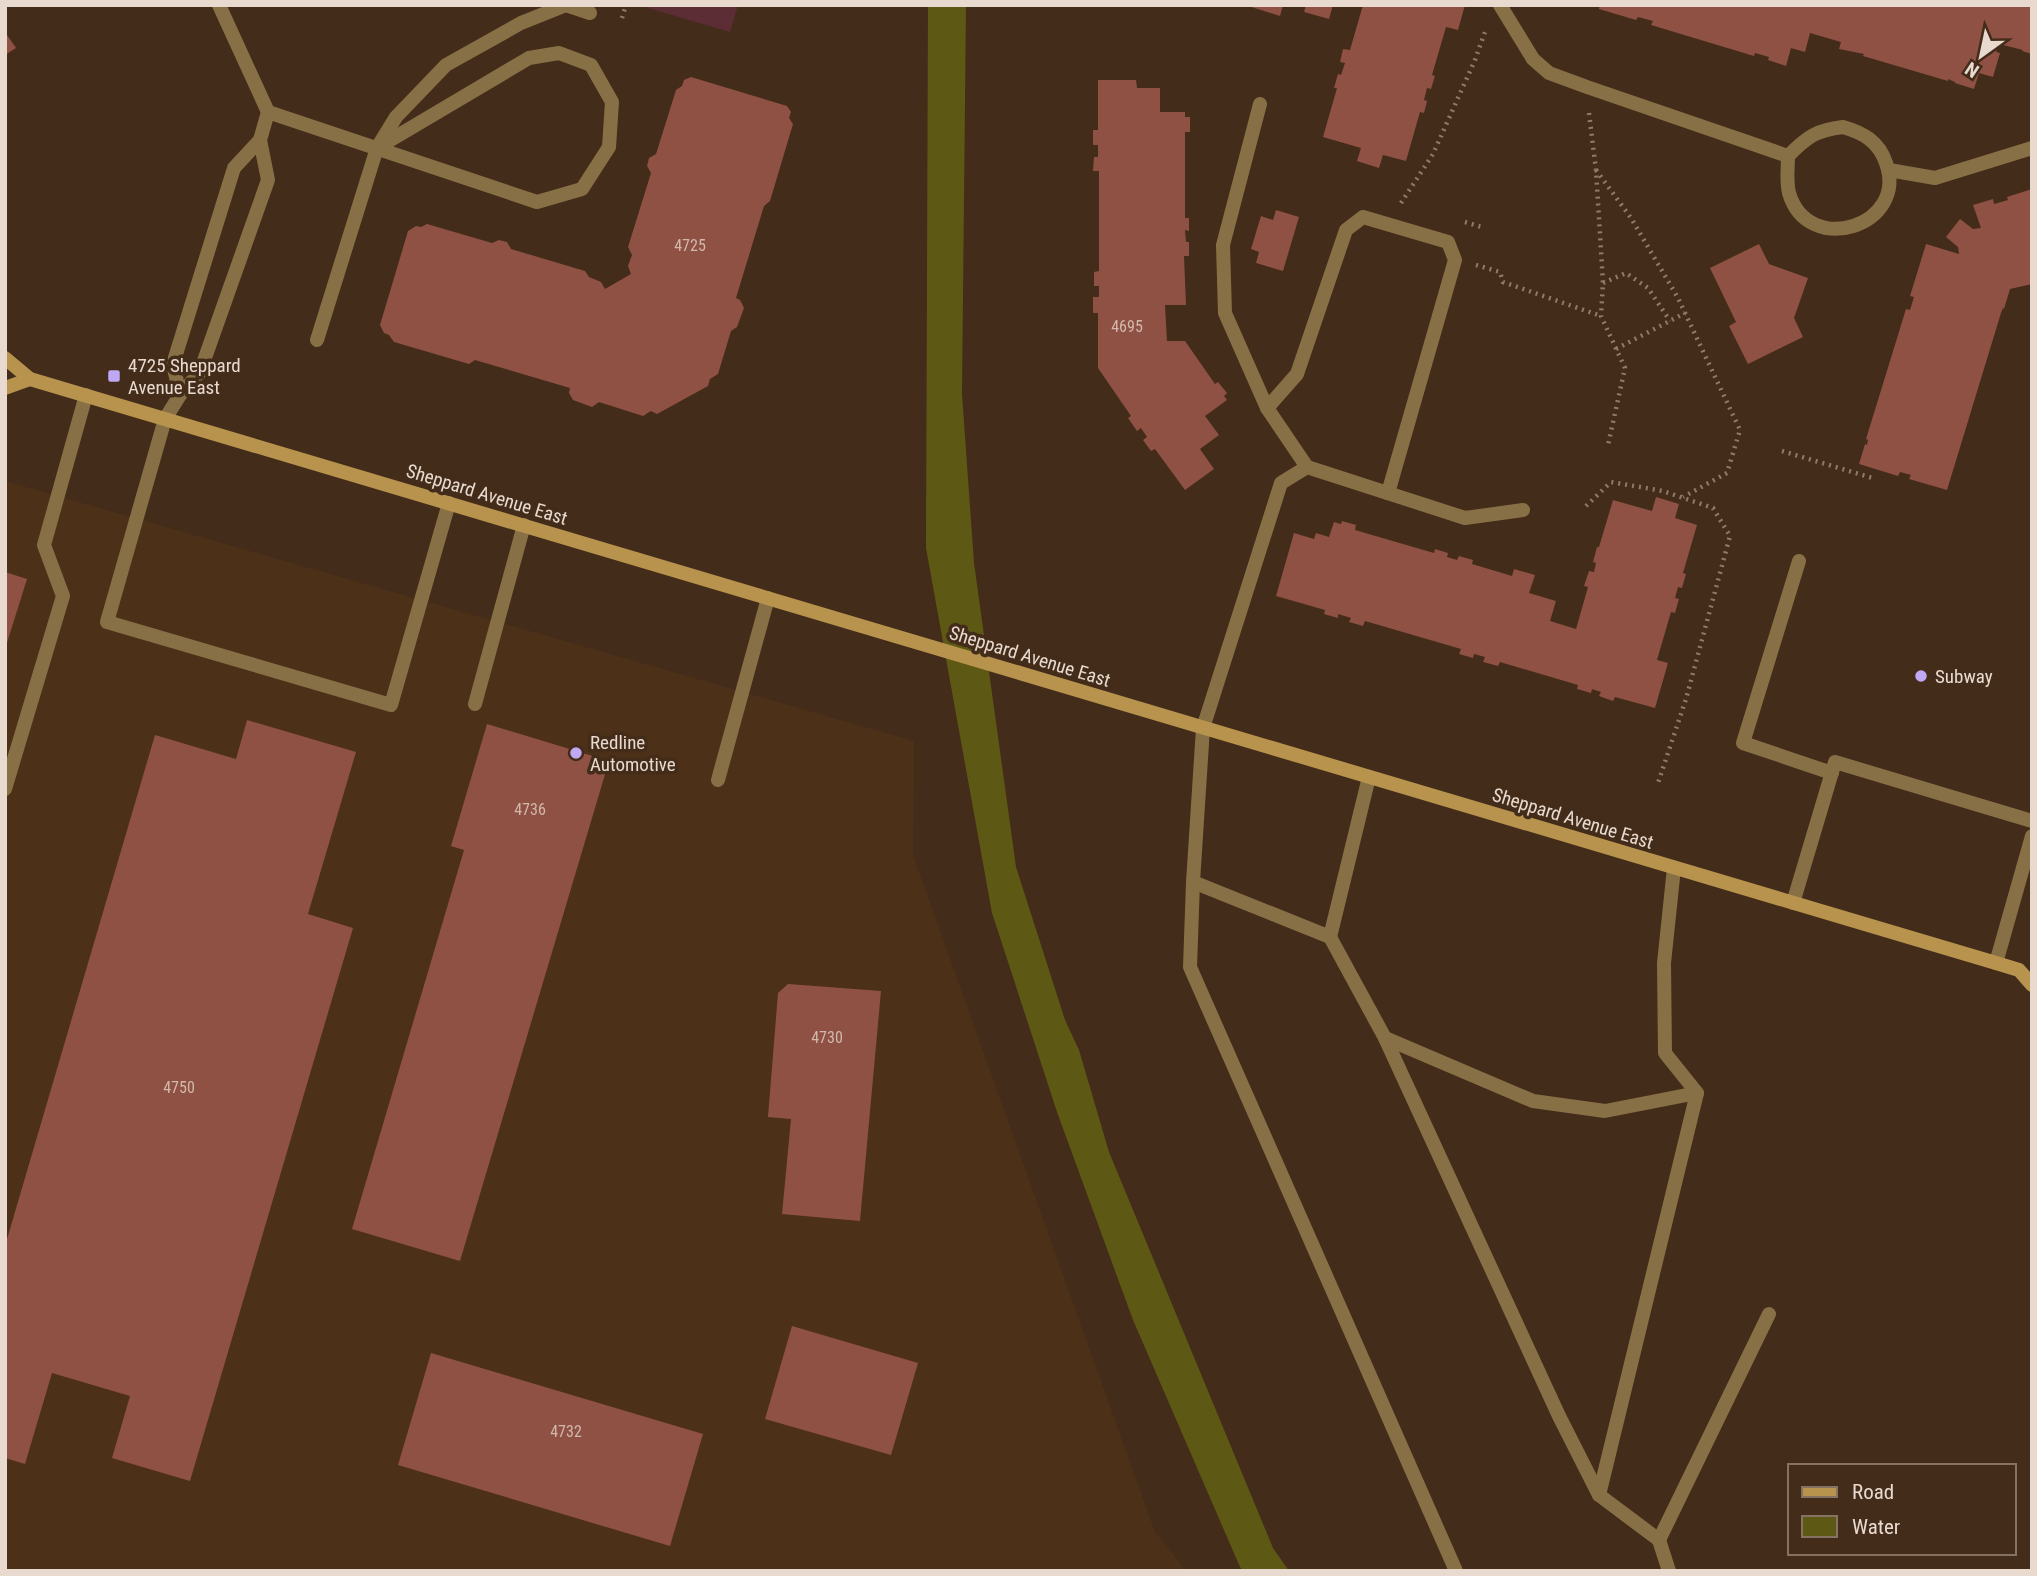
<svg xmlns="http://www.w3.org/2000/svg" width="2037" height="1576" font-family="'Roboto Condensed',sans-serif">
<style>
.built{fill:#4d3018}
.green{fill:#5d2d36}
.water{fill:#5d5915}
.building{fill:#8f5144}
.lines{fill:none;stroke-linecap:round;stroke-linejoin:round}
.path{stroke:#8f7b6c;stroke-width:4.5;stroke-dasharray:2 5;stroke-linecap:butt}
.service{stroke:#887046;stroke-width:14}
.secondary{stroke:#b8934d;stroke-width:14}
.poi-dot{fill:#bfa9f4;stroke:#432c19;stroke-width:2.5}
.labels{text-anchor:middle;stroke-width:7;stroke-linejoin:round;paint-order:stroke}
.number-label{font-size:16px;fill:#d2b8ac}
.poi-label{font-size:19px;fill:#e9dacf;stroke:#432c19;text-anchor:start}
.street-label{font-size:19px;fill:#e9dacf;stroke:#432c19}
</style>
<rect width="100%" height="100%" fill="#432c19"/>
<polygon class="built" points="5,481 914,741 913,855 1155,1532 1186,1571 5,1571"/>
<polygon class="green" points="638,5 738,5 730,32"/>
<polygon class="water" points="928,5 966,5 962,394 974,563 1016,867 1065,1020 1079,1050 1109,1152 1273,1548 1289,1571 1243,1571 1240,1567 1133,1320 1057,1112 992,913 926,548"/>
<g class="building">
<polygon points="1245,5 1283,5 1280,16"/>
<polygon points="1306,5 1333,5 1329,19 1304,12"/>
<polygon points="1363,5 1465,5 1458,30 1446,27 1432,75 1435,76 1431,89 1427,88 1424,100 1427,101 1424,113 1420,112 1406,161 1383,155 1379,168 1357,161 1361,148 1323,137 1337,88 1334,88 1338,74 1341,75 1345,63 1340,62 1343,49 1350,50"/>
<polygon points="1600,5 2032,5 2032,54 2022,51 2023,50 1999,44 1996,52 2000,53 1993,77 1979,73 1974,89 1955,83 1955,82 1948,79 1948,81 1863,56 1864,54 1839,49 1841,42 1810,33 1805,52 1791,48 1786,66 1768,60 1769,57 1755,53 1754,56 1651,25 1653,21 1638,17 1636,20 1599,9"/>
<polygon points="5,32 16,48 5,55"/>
<polygon points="691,77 787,106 791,112 789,118 793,124 770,201 764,206 736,298 740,300 744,308 737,327 731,331 718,374 710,379 708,386 657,414 651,411 643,416 599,402 592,407 573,400 569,393 570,388 475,360 469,364 394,342 389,335 384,333 380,325 408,231 416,226 421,227 427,224 492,243 499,240 507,242 511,249 585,271 589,277 601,282 605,289 631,274 628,266 632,255 628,247 651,173 647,166 649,158 656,154 676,90 682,86 684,80"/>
<polygon points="1098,80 1136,80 1137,88 1160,88 1160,112 1185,112 1185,117 1190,117 1190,132 1185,132 1185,218 1189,218 1189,231 1185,230 1186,242 1189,242 1189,256 1184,256 1186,305 1165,305 1167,341 1185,341 1215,384 1218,382 1227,393 1224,396 1227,400 1205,416 1219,435 1200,449 1214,469 1185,490 1155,449 1151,451 1143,440 1147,437 1141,428 1137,431 1128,418 1131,416 1098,368 1098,313 1093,313 1093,297 1099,297 1099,286 1094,286 1094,272 1099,271 1099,171 1093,171 1094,157 1098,157 1098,145 1093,145 1093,130 1098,130"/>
<polygon points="2032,189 2032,284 2010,289 2004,309 2003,308 2001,313 1947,490 1909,479 1911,475 1900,472 1898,476 1859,464 1865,444 1867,445 1868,440 1866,439 1906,309 1910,310 1914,297 1910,296 1926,244 1959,254 1958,247 1946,237 1960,219 1973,229 1981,228 1973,205 1993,199 1994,204 2008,200 2007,197"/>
<polygon points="1276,210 1299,217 1283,271 1256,263 1259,252 1251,249 1261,216 1273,220"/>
<polygon points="1759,244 1769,264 1808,278 1794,318 1803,337 1748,364 1729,326 1736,322 1710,268"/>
<polygon points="1656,497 1679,504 1675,518 1697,525 1683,573 1686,574 1682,588 1678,587 1675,598 1679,599 1675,613 1671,612 1657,660 1668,663 1655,708 1615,697 1613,701 1599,696 1601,692 1592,689 1591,693 1577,689 1578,685 1500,662 1498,666 1483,662 1485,657 1474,654 1473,658 1459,654 1461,649 1365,621 1363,626 1349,622 1351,618 1338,614 1338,618 1324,614 1325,610 1276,596 1294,533 1314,539 1316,533 1329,537 1334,522 1341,524 1342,521 1356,525 1355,530 1434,553 1435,549 1448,553 1447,557 1457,560 1459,556 1473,560 1472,564 1512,576 1514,569 1535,575 1529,593 1556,601 1550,621 1576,629 1588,587 1584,586 1589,571 1594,572 1596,563 1593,562 1597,547 1599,547 1613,500 1652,511"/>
<polygon points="5,572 27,579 6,646 5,646"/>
<polygon points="247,720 356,752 308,914 353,928 190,1481 112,1458 130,1396 52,1373 25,1464 5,1458 5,1246 155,735 236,759"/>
<polygon points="487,724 609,761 460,1261 352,1229 464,850 451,846"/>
<polygon points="788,984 881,991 860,1221 782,1214 791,1119 768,1117 778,993"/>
<polygon points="792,1326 918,1363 891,1455 765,1419"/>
<polygon points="431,1353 703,1434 670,1546 398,1465"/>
</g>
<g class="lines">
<g class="path">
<polyline points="622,18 626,5"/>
<polyline points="1589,113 1596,170 1603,283 1601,316 1625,368 1608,445"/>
<polyline points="1596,170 1631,218 1678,298 1740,430 1727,473 1683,497"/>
<polyline points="1401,203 1433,154 1475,60 1486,29"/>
<polyline points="1465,222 1485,228"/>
<polyline points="1476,265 1500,272 1503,282 1601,316"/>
<polyline points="1603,283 1626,273 1648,288 1670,321"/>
<polyline points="1616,349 1685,313"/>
<polyline points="1782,451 1876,479"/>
<polyline points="1586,506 1611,482 1663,491 1713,508 1730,536 1686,699 1658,783"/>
</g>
<g class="service">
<polyline points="219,5 268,112 260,140 268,180 200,372 180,395 165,419 107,622 391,705 449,503"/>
<polyline points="1500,5 1533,59 1549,73 1587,87 1788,156"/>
<polyline points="1260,104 1223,245 1225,313 1267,408 1307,467"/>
<polyline points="268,112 537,202 582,189 609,147 612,102 591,65 559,53 529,58 377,148"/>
<path d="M 1843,127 C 1864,133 1879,142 1886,163 C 1909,226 1808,258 1789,193 C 1786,181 1788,168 1788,156 C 1807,137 1816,130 1843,127 Z"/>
<polyline points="1889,170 1935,178 2032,148"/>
<polyline points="317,340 377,148 396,117 446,65 521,23 566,5 590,13"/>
<polyline points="180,395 173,364 234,168 260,140"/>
<polyline points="1267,408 1297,374 1346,230 1363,217 1448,242 1455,260 1388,493"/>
<polyline points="1799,561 1743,743 1832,773"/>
<polyline points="475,704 524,525"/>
<polyline points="1369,777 1330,937 1193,882 1203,728 1281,483 1307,467 1465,518 1523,510"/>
<polyline points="718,780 768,598"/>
<polyline points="5,789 63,596 44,545 86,395"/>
<polyline points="1193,882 1190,967 1456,1571"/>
<polyline points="1793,903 1835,762 2032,821"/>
<polyline points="1330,937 1385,1038 1559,1416 1599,1495 1659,1540 1669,1571"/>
<polyline points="1996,963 2032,836"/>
<polyline points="1385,1038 1533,1101 1605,1111 1697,1093"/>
<polyline points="1599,1495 1697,1093 1665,1053 1664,963 1674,868"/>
<polyline points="1659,1540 1769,1314"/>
</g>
<g class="secondary">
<polyline points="5,358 30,379 1996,963 2019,970 2032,985"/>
<polyline points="5,388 30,379"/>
</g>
</g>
<g class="poi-dot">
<rect x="107" y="369" width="14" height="14" rx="3.5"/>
<circle cx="1921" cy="676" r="7"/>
<circle cx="576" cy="753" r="7"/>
</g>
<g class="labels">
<g class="number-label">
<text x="690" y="251">4725</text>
<text x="1127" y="332">4695</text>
<text x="530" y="815">4736</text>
<text x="827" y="1043">4730</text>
<text x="179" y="1093">4750</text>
<text x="566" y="1437">4732</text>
</g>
<g class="poi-label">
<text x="128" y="372">4725 Sheppard<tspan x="128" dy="22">Avenue East</tspan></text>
<text x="1935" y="683">Subway</text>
<text x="590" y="749">Redline<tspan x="590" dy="22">Automotive</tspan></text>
</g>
<g class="street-label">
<text transform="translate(487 494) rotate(17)" y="7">Sheppard Avenue East</text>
<text transform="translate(1030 656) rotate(17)" y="7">Sheppard Avenue East</text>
<text transform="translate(1573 818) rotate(17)" y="7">Sheppard Avenue East</text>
</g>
</g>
<rect width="2037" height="1576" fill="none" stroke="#e9dacf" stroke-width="14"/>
<rect x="1788" y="1464" width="228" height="91" fill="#432c19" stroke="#857262" stroke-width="2"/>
<rect x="1802" y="1487" width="35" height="10" fill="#b8934d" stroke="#857262" stroke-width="2"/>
<text x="1852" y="1499" font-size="21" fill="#e9dacf">Road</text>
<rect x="1802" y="1516" width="35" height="21" fill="#5d5915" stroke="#857262" stroke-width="2"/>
<text x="1852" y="1534" font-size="21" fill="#e9dacf">Water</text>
<g transform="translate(1981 56) rotate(213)" stroke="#432c19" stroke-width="5" paint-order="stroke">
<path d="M0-5L12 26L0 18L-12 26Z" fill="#e9dacf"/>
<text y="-10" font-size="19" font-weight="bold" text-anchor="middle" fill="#e9dacf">N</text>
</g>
</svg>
